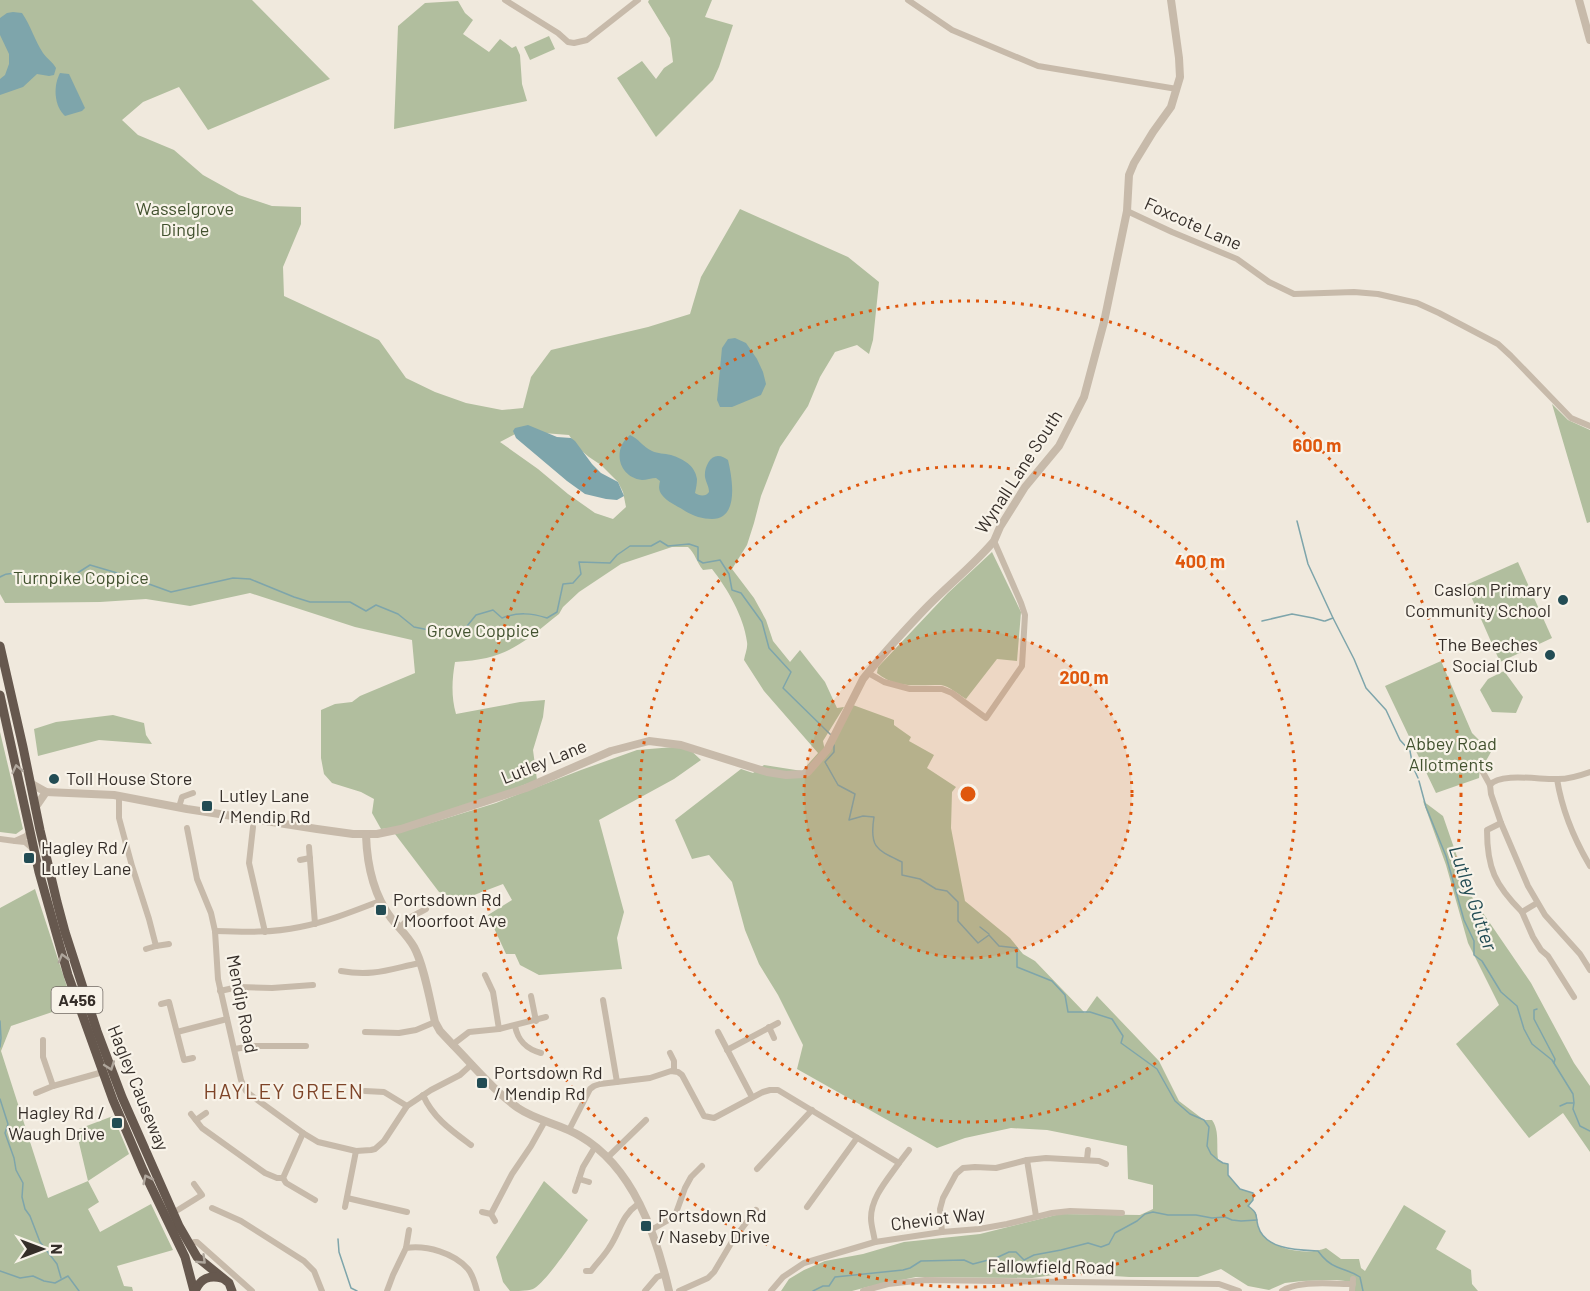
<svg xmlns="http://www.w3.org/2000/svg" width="1590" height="1291" font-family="Barlow,sans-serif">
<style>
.green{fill:#b1be9e;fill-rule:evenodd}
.water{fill:#7ea5ab}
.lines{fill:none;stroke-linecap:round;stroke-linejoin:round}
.stream{stroke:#7ea5ab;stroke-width:1.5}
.minor{stroke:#c7baaa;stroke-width:6}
.tertiary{stroke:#c7baaa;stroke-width:8}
.trunk{stroke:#66584e;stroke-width:9}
.oneway{stroke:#afa69c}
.ring{fill:none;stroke:#df570d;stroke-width:3;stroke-dasharray:3 6}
.poi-dot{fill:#224c54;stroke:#f8f3e9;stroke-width:2}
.labels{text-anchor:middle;stroke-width:4.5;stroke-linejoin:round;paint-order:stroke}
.shield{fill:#f8f3e9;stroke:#706963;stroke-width:1.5}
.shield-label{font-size:16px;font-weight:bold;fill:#352e29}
.park-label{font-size:18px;fill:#42522f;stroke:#f8f3e9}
.street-label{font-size:18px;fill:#352e29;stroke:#f8f3e9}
.poi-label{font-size:18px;fill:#352e29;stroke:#f8f3e9;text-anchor:start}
.water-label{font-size:20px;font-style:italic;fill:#224c54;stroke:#f8f3e9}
.quarter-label{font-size:21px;letter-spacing:1.5px;fill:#7e4428;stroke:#f8f3e9}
.centre{fill:#df570d;stroke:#f8f3e9;stroke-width:3}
.ring-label{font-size:18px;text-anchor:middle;font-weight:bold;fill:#df570d;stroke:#f8f3e9;stroke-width:4.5;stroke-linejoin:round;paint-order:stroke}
</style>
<rect width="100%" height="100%" fill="#f0e9dd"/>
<g class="green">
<path d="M 0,0 L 252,0 L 330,79 L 208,130 L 179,87 L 143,102 L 122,120 L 138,135 L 174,150 L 203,175 L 239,195 L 272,206 L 301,207 L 301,224 L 283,267 L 284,296 L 379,340 L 406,378 L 435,392 L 466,403 L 502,410 L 523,408 L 531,377 L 551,350 L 648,327 L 690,314 L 701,277 L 740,209 L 848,257 L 879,282 L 873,340 L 869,354 L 857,345 L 835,352 L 820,377 L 808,406 L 780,447 L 761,496 L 754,523 L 747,545 L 732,569 L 754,598 L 766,620 L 773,641 L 790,662 L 800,650 L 825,682 L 837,708 L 844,707 L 823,741 L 826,756 L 853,705 L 894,720 L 894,725 L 911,737 L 909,741 L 934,755 L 927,768 L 956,787 L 952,792 L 951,828 L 965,901 L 1010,938 L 1023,954 L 1035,961 L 1085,1013 L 1097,996 L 1159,1061 L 1179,1101 L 1204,1120 L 1212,1120 C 1220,1131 1216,1146 1218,1159 L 1223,1163 L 1228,1164 L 1228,1175 L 1240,1189 L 1253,1193 L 1253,1200 L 1249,1206 C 1262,1216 1254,1218 1260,1231 C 1270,1250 1308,1256 1326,1248 L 1341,1259 L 1359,1259 L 1361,1268 L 1365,1271 L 1404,1205 L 1446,1231 L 1436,1249 L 1471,1270 L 1472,1284 L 1478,1291 L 1353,1291 L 1353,1282 L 1337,1280 L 1302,1281 L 1285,1283 L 1269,1290 L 1248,1286 L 1221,1269 L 1198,1277 L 1129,1277 L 1068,1273 L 1032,1278 L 916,1277 L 867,1287 L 852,1291 L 781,1291 L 789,1279 L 804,1270 L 825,1261 L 863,1254 L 904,1242 L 980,1234 L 1060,1214 L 1140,1215 L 1153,1209 L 1153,1185 L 1128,1179 L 1127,1146 L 1047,1130 L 1011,1128 L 965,1138 L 937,1148 L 797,1069 L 803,1045 L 778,995 L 759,964 L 745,930 L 732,882 L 709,855 L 692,859 L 675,820 L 741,769 L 753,773 L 764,765 L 802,771 L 818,753 L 764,691 L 744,660 C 745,654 748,648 747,642 C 744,617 727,588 712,569 L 703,570 C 697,563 695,553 688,547 L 672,547 L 621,564 L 579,592 L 563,607 L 559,614 C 520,645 507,659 455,662 C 452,679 451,697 456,714 L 520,702 L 545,700 L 543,717 L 533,750 L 537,780 L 473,804 L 402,827 L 381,829 L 372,813 L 374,799 L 361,792 L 332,783 L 324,774 L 321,758 L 321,710 L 335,704 L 352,702 L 360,696 L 415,673 L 412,640 L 355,627 L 250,593 L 190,606 L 146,599 L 100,602 L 5,603 L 0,594 ZM 525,429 L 543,433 L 569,435 L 577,447 L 589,457 L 601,465 L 618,482 L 623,492 L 626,507 L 613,519 L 595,513 L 568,494 L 538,469 L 500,442 Z"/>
<polygon points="649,0 712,0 705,17 733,25 719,67 713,80 656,137 617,78 642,61 656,79 664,68 673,62 670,38 648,2"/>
<polygon points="458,1 465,13 473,20 463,34 489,52 500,39 512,48 516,46 520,55 522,84 527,101 394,129 398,26 425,3"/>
<polygon points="549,36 555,49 530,60 524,47"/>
<polygon points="1552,404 1568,420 1590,430 1590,522 1587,523"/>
<path d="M 992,552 L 1021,612 L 1017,661 L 997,659 L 966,699 C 959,695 949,686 941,685 C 918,684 897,690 877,673 L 878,667 L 948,593 Z"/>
<polygon points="1518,562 1552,638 1500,662 1466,585"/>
<polygon points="1441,661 1472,733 1491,752 1483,766 1480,767 1479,778 1436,793 1385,686"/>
<polygon points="1504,671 1523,697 1516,713 1492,712 1480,690 1488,679"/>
<polygon points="113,715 144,723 146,735 152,744 99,740 38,756 34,729 56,722"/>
<polygon points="0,732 23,829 16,834 0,832"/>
<polygon points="686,746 701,760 674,779 599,820 624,912 617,938 622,969 539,975 520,965 515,954 506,954 488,915 512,900 503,884 461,900 439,892 395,834 496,803 581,770 637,750"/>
<polygon points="1423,801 1443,816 1470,894 1531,983 1574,1063 1590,1086 1590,1152 1563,1113 1529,1138 1456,1044 1499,1005 1468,943 1446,865"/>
<polygon points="35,889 73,1005 11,1026 1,1051 48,1198 88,1181 76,1130 113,1116 129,1154 88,1181 99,1202 88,1209 100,1232 151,1204 173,1250 117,1266 124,1286 132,1287 133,1291 0,1291 0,908"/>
<path d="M 544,1181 L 588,1220 C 578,1234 546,1283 533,1289 C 527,1291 517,1291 510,1291 L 503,1282 L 496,1257 Z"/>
</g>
<g class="water">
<path d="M 13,12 L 22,13 C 31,26 35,41 43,53 C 47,59 53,62 56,68 L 54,75 L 49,76 L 37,74 L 23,87 L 0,95 L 0,79 L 5,75 L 9,64 L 9,54 L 0,35 L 0,18 L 7,13 Z"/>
<path d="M 60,73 L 69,74 L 85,108 L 82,111 L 65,116 C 54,106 53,86 60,73 Z"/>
<polygon points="735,338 746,343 757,359 763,372 766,384 761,395 732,407 720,407 717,400 722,348 728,339"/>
<polygon points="528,425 557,437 571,438 575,441 592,464 601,473 618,482 624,496 617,500 606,499 585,494 567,481 516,438 513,431 515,428"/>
<path d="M 630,435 C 638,438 643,447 652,451 C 658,454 664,453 671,455 C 683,459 695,465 697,479 C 697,484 696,488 695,493 C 699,496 706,497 709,492 C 709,486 706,483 705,477 C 704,469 709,456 718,456 C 722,456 725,458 728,460 C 732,477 740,519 712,519 C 703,519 693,516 685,511 C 678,506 667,502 662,495 C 658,490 659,486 660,481 L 656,478 C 652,478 646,480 642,480 C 618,477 612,449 630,435 Z"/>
</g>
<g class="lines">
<g class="stream">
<polyline points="1297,521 1308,564 1333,618 1354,659 1366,688 1386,710 1400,740 1410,751 1413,767 1418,778"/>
<path d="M 0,577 C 11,570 20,574 29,582 L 68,579 L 90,565 L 124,575 L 171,592 L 233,578 L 250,579 L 294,597 L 310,602 L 350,602 L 366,611 L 376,605 L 398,614 L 414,627 L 444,633 L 463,631 L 476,615 L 493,610 L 502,618 C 518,612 531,613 547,618 L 557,612 L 563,584 L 573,583 L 581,574 L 579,562 L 610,563 L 617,555 L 630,546 L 651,546 L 660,541 L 668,546 L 689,544 L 698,547 L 698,560 L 703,563 L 720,560 L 729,574 L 732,590 L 741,593 L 762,622 L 769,648 L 791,672 L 783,688 L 831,735"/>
<polyline points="1262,621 1292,614 1313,618 1324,621"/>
<polyline points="1325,621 1333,618"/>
<path d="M 834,745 L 834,752 L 825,762 L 838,785 L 855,794 L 849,820 L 863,816 L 874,817 C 869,848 877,850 902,862 L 902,875 L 920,879 L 936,889 L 947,891 L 958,902 L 958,921 L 978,943 L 989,935 L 999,946 L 1017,948 L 1017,967 L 1052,981 L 1065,995 L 1068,1012 L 1090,1012 L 1112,1019 L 1123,1036 L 1121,1043 L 1157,1069 L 1175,1101 L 1190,1114 L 1204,1120 L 1209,1127 L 1207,1146 L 1211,1154 L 1218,1160 L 1223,1163 L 1228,1164 L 1228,1175 L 1240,1189 L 1253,1193 L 1253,1200 L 1248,1206 C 1259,1214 1255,1215 1258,1226 C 1265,1250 1298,1250 1318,1251 C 1323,1258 1329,1264 1337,1267 C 1346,1271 1351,1271 1360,1277 L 1363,1291"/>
<polyline points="1419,781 1426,807 1446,856 1464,920 1474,941 1474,955 1482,961 1501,992 1517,1006 1524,1029 1532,1044 1552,1060 1573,1094 1574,1103 1573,1109 1580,1126 1590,1131"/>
<polyline points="980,927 989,934"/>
<polyline points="1537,1009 1534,1010 1534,1019 1555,1059 1554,1063"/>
<polyline points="0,1021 1,1038 0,1047"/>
<polyline points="0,1099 8,1124 5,1133 14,1158 16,1170 23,1183 22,1197 25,1209 30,1216 40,1242 57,1264 61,1278"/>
<polyline points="1560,1106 1567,1103 1573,1103"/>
<polyline points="338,1239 339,1252 351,1288 357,1291"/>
<polyline points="0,1271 20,1278 33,1276 44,1281 55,1283 68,1276 79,1291"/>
<polyline points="813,1291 823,1286 829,1286 835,1277 903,1270 910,1268 921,1261 964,1260 973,1264 996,1258 1009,1252 1016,1252 1024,1260 1034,1255 1061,1250 1088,1243 1101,1247 1109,1244 1115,1233 1137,1221 1145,1214 1153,1212 1168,1215 1196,1215 1212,1218 1225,1217 1232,1220 1241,1221 1257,1220"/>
</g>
<g class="minor">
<polyline points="505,0 558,33 568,42 574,43 587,40 638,0"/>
<polyline points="908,0 952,30 1038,66 1177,89"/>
<polyline points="1127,211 1172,232 1237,259 1269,282 1294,294 1354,292 1378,294 1417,303 1439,313 1498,344 1511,356 1571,418 1590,426"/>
<polyline points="868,673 884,682 910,689 942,689 952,693 986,718 1022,666 1025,615 1021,603 994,541"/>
<polyline points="1480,767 1490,785 1491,794 1501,823 1528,886 1545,915 1580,954 1590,970"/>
<path d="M 1557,779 C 1562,810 1574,839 1590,866"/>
<path d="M 1490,785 C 1500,772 1542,780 1558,779 C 1569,779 1579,776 1590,772"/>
<polyline points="119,796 119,818 132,866 149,919 156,946 169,944"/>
<polyline points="179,807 182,797 193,793"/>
<path d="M 1501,823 L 1487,830 C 1487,868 1495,885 1522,912 L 1537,903"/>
<polyline points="253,827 249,863 265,932"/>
<polyline points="187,828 197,879 211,913 215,931 218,979 241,1080 246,1091 252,1096 303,1133 318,1142 356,1151 371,1150 375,1149 384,1141 407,1106 431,1090 460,1075 472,1064"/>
<polyline points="30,831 26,836 15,841 25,842 33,849"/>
<polyline points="0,839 15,841"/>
<polyline points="309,847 315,924"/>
<polyline points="300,860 310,858"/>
<polyline points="1522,912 1533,937 1541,950 1548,956 1574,997"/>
<polyline points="399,928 411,917 426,909"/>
<path d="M 215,931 C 244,932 272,933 300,927 C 327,922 354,911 380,901"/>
<polyline points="146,949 156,946"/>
<path d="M 341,971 C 373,977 390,969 420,963"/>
<polyline points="485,975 493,992 499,1029"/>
<polyline points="220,991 238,987 272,988 313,985"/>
<polyline points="531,996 536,1021"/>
<polyline points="603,1000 617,1082"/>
<polyline points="161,1004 169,1002 184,1060 193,1058"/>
<path d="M 515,1026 C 518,1041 526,1049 541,1053"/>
<polyline points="769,1027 774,1038"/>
<polyline points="177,1032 227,1019"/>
<polyline points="365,1032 399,1033 416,1030 435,1022"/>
<polyline points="718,1032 752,1097"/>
<polyline points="43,1040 43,1057 53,1086"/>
<polyline points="452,1045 469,1032 499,1029 546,1017"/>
<polyline points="235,1049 251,1046 306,1046"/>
<polyline points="727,1050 778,1023"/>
<polyline points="670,1053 674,1061 674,1071"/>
<polyline points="365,1091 384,1092 407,1106"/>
<polyline points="36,1093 53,1086 103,1072"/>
<path d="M 423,1095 C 433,1118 452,1131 471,1145"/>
<polyline points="191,1114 202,1128 265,1173 277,1178 283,1178 303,1133"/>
<polyline points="196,1120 206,1113"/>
<path d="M 569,1130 L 587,1095 L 590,1089 L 594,1086 L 600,1084 L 650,1078 L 671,1071 L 678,1072 L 682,1075 L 704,1116 L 714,1118 L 763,1092 L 770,1090 L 778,1090 L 899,1163 C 888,1179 871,1197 871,1218 C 871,1226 874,1234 875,1242"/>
<polyline points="608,1157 646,1120"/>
<polyline points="1087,1159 1088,1150"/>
<polyline points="1027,1160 1036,1216"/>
<polyline points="899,1163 909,1150"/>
<polyline points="757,1169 812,1110"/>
<polyline points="283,1178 286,1183 315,1200"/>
<polyline points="579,1179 589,1182"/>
<polyline points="575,1191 583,1167 595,1147"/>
<polyline points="347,1198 407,1212"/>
<polyline points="345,1207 356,1151"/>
<polyline points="807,1207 857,1138"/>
<polyline points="212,1208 241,1221 304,1261 314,1271 322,1291"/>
<polyline points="482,1212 491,1214 495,1221"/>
<polyline points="173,1213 202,1195 194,1184"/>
<polyline points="491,1214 512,1174 531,1146 545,1121"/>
<polyline points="651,1230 672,1218 676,1213 685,1188 691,1177 702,1166"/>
<polyline points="942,1232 940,1209 943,1198 956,1174 963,1168 975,1167 996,1168 1027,1160 1046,1158 1099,1161 1106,1164"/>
<polyline points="189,1245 194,1242 197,1242 252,1291"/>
<polyline points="406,1248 409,1230"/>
<path d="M 586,1271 L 591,1271 C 597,1263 604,1256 609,1248 C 620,1232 621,1216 638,1204"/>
<path d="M 387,1291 L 393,1275 L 406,1248 C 427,1245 454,1253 468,1269 C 473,1275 475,1283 477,1291"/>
<polyline points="645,1291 657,1277 665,1274"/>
<polyline points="679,1291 708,1278 714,1272 733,1240 756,1210"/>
<polyline points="771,1291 783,1277 804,1263 875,1242 942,1232 979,1229 1007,1224 1052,1213 1070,1211 1122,1213"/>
<polyline points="863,1291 888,1284 925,1280 1219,1284 1239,1291"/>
<path d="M 1282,1291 C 1299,1280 1332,1284 1353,1284"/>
<polyline points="1352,1291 1353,1279"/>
</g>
<g class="tertiary">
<polyline points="1579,0 1590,40"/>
<path d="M 30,783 L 46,792 L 114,795 L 187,809 L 317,829 L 353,834 L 377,834 L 401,829 L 526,788 L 611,751 L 649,741 L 681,745 L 767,772 L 786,775 L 804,774 L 808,772 L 827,750 L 863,679 C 882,655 903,632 924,610 C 947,586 973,566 994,541 L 1000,527 L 1025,487 L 1059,446 L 1084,397 L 1104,322 L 1127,211 L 1129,175 L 1134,163 L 1153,132 L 1171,107 L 1180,77 L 1179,58 L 1171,0"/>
<polyline points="35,808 46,792"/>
<path d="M 366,835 C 367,865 373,894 391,918 C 398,927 408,936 414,947 C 424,965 430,1001 435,1022 L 440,1031 C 450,1042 461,1053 471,1064 C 486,1080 500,1095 518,1108 C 537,1121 561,1124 580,1136 C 633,1167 656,1234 669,1291"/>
</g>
<g class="trunk">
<polyline points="0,646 23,747 40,830 57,902 65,932 97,1031 122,1097 179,1226 197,1257 229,1283 232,1291"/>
<polyline points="0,695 39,872 68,975 113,1100 143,1170 185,1257 194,1291"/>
<path d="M 195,1291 C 201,1278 209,1275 222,1278"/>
</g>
</g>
<defs><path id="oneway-chevron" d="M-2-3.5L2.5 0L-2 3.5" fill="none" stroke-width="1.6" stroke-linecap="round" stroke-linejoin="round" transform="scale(1.5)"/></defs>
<g class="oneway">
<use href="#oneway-chevron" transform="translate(17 769) rotate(-103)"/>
<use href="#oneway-chevron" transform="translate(63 958) rotate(-106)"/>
<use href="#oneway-chevron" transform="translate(110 1066) rotate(70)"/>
<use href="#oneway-chevron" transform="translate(147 1179) rotate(-116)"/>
<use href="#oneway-chevron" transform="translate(202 1260) rotate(44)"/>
</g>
<circle cx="968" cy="794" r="164" fill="#df570d" fill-opacity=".12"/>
<g class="ring">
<circle cx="968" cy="794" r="164"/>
<circle cx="968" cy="794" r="328"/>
<circle cx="968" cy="794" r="493"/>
</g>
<g class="poi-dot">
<circle cx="1563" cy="600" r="6"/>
<circle cx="1550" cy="655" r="6"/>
<circle cx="54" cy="779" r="6"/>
<rect x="201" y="800" width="12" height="12" rx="3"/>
<rect x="23" y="852" width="12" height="12" rx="3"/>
<rect x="375" y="904" width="12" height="12" rx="3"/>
<rect x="476" y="1077" width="12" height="12" rx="3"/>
<rect x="111" y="1117" width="12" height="12" rx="3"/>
<rect x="640" y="1220" width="12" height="12" rx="3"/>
</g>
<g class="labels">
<rect class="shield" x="51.5" y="987" width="51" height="26" rx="4.5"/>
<g class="shield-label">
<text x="77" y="1006">A456</text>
</g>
<g class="park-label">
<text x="185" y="215">Wasselgrove<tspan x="185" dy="21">Dingle</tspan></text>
<text x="81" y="584">Turnpike Coppice</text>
<text x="483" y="637">Grove Coppice</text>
<text x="1451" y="750">Abbey Road<tspan x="1451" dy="21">Allotments</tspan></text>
</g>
<g class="street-label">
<text transform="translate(1193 224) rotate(24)" y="6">Foxcote Lane</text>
<text transform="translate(1019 472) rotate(-57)" y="6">Wynall Lane South</text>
<text transform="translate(544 762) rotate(-22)" y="6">Lutley Lane</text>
<text transform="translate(242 1004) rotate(79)" y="6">Mendip Road</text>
<text transform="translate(138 1088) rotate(68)" y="6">Hagley Causeway</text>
<text transform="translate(938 1219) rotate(-7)" y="6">Cheviot Way</text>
<text transform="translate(1051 1267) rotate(1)" y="6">Fallowfield Road</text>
</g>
<g class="poi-label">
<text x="1551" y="596" text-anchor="end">Caslon Primary<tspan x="1551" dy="21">Community School</tspan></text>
<text x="1538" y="651" text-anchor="end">The Beeches<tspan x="1538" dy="21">Social Club</tspan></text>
<text x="66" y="785">Toll House Store</text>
<text x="219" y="802">Lutley Lane<tspan x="219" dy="21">/ Mendip Rd</tspan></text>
<text x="41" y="854">Hagley Rd /<tspan x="41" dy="21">Lutley Lane</tspan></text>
<text x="393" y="906">Portsdown Rd<tspan x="393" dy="21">/ Moorfoot Ave</tspan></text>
<text x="494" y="1079">Portsdown Rd<tspan x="494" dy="21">/ Mendip Rd</tspan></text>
<text x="105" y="1119" text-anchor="end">Hagley Rd /<tspan x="105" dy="21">Waugh Drive</tspan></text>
<text x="658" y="1222">Portsdown Rd<tspan x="658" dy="21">/ Naseby Drive</tspan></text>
</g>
<g class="water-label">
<text transform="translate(1473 898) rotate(71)" y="7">Lutley Gutter</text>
</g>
<g class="quarter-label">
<text x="284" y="1099">HAYLEY GREEN</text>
</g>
</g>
<circle cx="968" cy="794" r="9" class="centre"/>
<g class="ring-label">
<text x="1317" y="452">600 m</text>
<text x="1200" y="568">400 m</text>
<text x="1084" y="684">200 m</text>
</g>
<g transform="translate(42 1249) rotate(90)" stroke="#f8f3e9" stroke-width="4.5" paint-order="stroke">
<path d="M0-4.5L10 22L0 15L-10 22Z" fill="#352e29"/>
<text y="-9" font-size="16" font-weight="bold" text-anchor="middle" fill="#352e29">N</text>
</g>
</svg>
